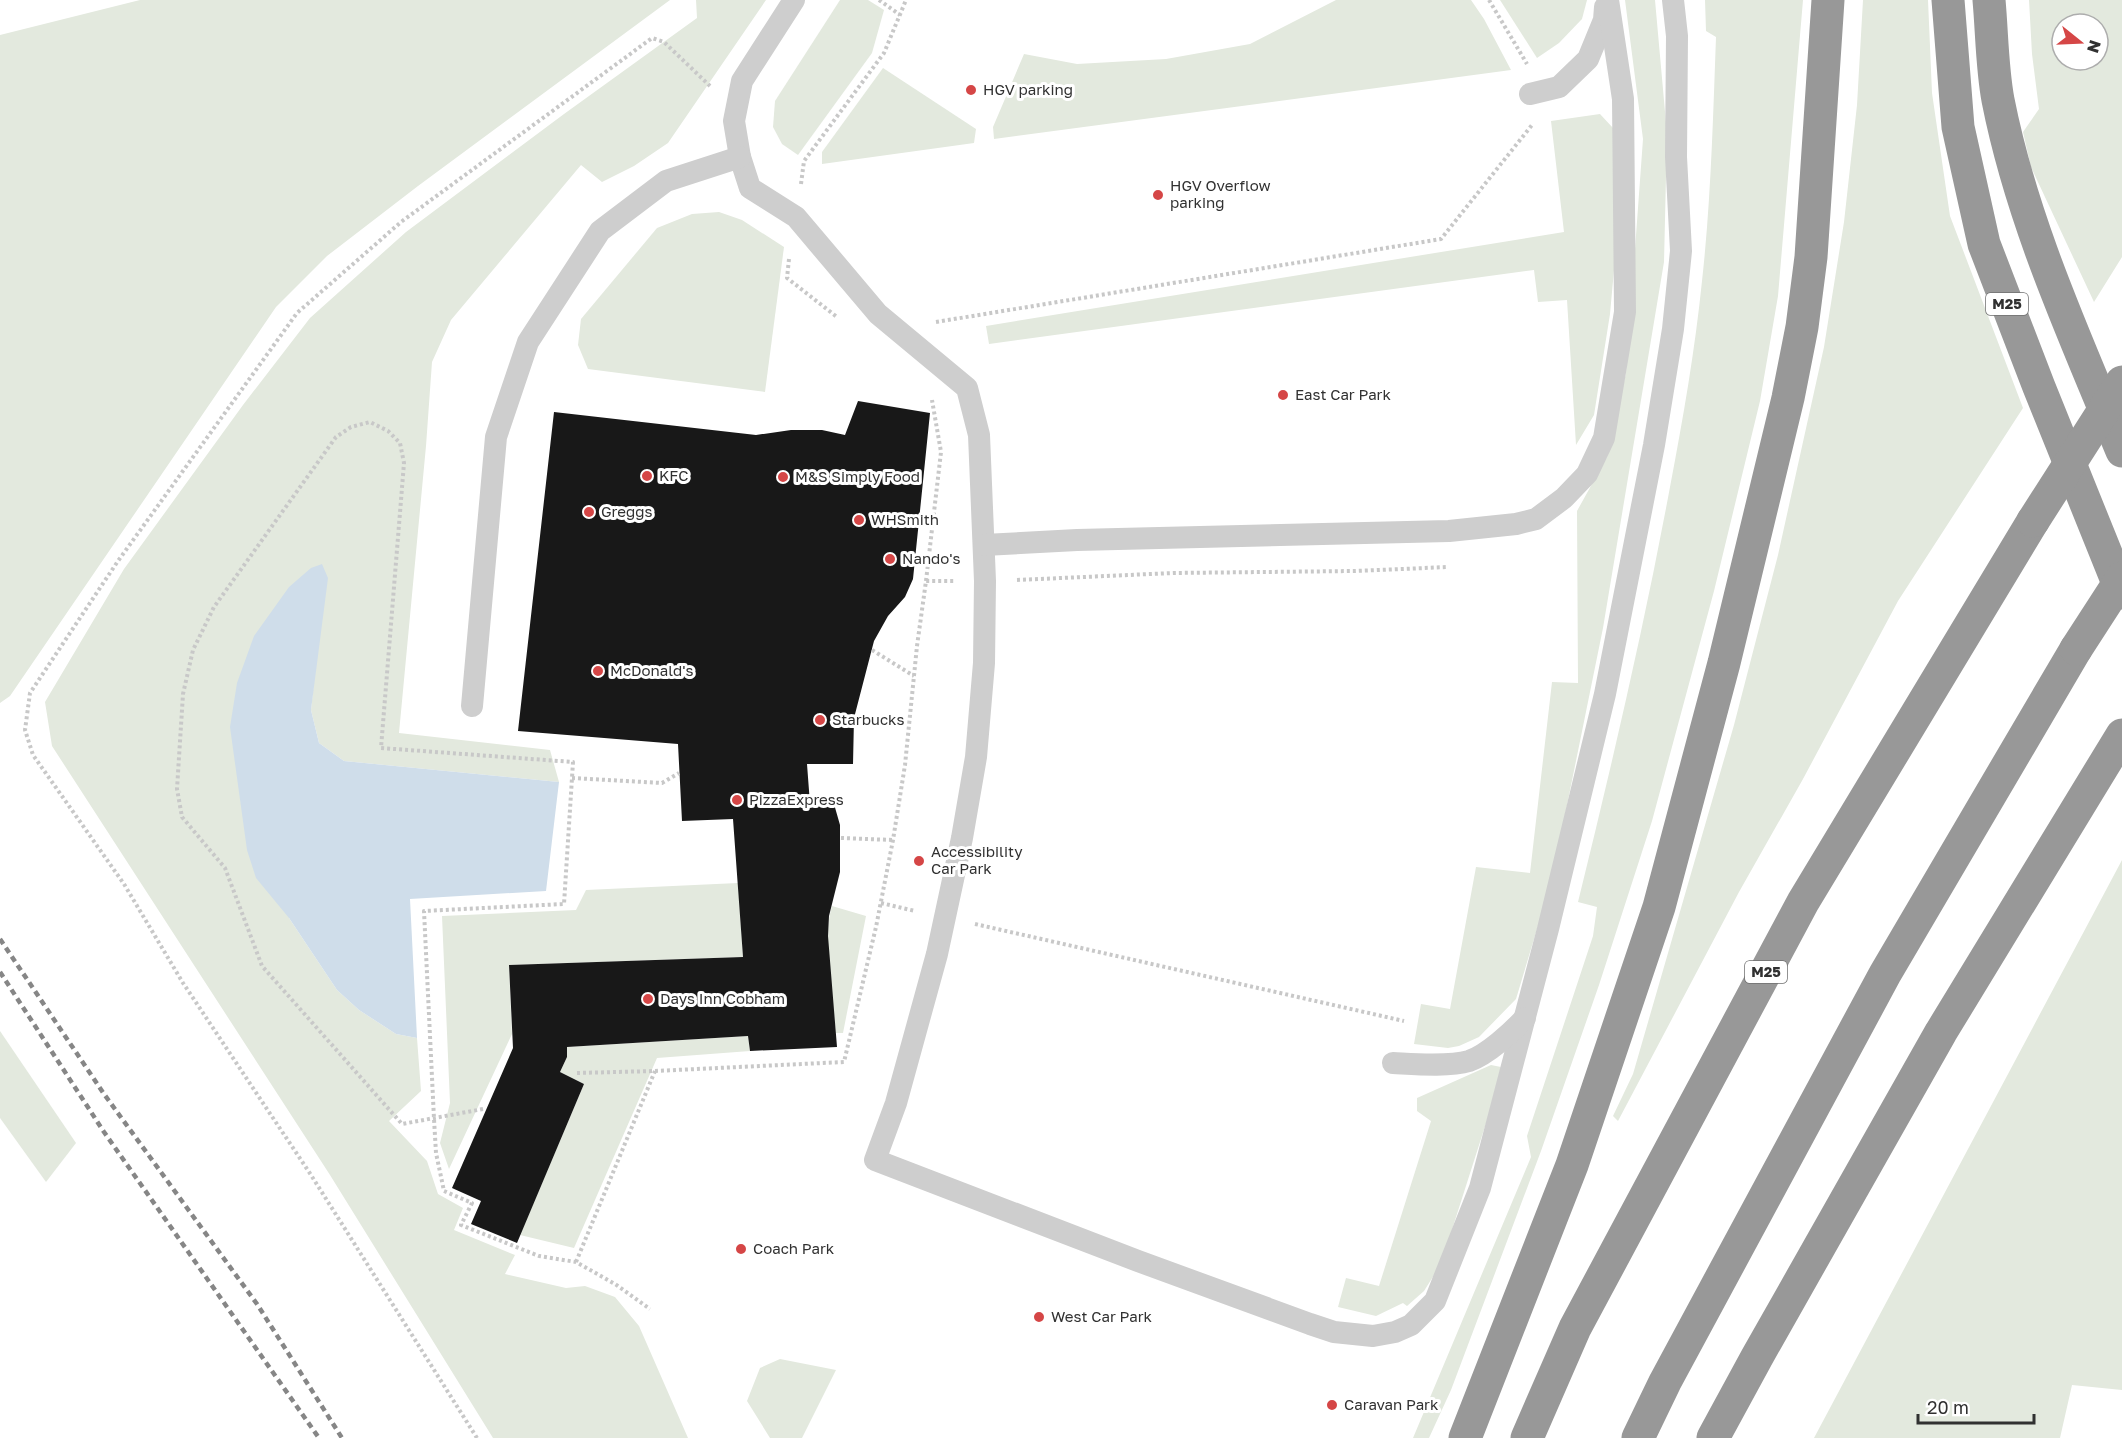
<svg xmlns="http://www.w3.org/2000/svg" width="2122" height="1438" font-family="'Golos Text',sans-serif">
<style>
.green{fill:#e3e9de;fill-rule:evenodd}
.water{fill:#cfddea}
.building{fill:#181818}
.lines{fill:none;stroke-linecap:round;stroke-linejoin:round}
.path{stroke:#c8c8c8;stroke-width:4;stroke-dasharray:3 3;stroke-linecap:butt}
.lane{stroke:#cecece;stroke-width:22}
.highway{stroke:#989898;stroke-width:33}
.rail{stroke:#868686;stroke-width:4.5;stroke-dasharray:6 4.5;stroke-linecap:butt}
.highway-bridge{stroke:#989898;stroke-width:33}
.poi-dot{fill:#d54646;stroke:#fff;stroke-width:2}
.labels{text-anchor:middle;stroke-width:6;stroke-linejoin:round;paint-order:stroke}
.shield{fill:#fff;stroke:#6f6f6f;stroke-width:1.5}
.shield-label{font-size:14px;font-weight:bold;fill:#313131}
.poi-label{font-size:15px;fill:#313131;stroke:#fff;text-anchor:start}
</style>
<rect width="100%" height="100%" fill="#fff"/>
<g class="green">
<polygon points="140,0 670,0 418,186 327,256 276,307 10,696 0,703 0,35"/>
<polygon points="696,0 766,0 668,143 634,166 602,182 581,165 451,320 432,362 426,446 399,733 550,750 559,782 344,761 319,743 311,710 316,662 322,565 289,918 337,990 359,1010 396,1034 417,1038 421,1091 389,1121 427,1161 438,1194 463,1208 454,1230 515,1255 505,1274 566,1288 585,1286 615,1297 639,1326 688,1438 493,1438 330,1175 52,746 45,702 124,569 243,405 310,318 406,232 564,114 697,18"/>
<polygon points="840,0 868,0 884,10 872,53 798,155 782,144 773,127 775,101"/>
<polygon points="1336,0 1471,0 1484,19 1511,70 994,139 993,127 1024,54 1077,64 1166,59 1250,44"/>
<polygon points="1500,0 1587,0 1582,19 1559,43 1537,58"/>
<polygon points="1625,0 1655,0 1667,134 1664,262 1603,628 1552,879 1516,999 1479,1037 1459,1046 1448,1048 1414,1044 1421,1004 1450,1009 1476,867 1530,873 1552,682 1578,683 1577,511 1607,457 1626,373 1643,139"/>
<path d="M 1705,0 L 1803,0 L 1778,296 L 1760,401 L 1714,591 L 1652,821 L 1599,985 L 1541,1151 L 1451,1390 L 1429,1438 L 1413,1438 L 1531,1157 L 1527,1136 L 1593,936 L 1597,907 L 1578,902 C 1612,764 1644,627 1670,487 C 1683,419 1695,350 1702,281 C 1711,200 1713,118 1716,37 L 1706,31 Z"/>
<polygon points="1863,0 1928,0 1932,93 1950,216 2023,408 1898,601 1803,779 1739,892 1618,1121 1613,1116 1633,1074 1734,725 1778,555 1824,347 1844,222 1857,105"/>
<path d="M 2029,0 L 2122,0 L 2122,257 L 2094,302 L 2031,167 L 2023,132 L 2039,109 L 2032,54 ZM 2062,24 L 2098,24 L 2098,60 L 2062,60 Z"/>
<polygon points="883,68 976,129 974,143 822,164 822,152"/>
<polygon points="1600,114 1613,128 1618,226 1610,314 1594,415 1576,445 1567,300 1538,302 1534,270 989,344 986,326 1564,232 1551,121"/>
<polygon points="719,212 742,220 784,247 765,392 588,369 578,345 581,319 657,228 692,214"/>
<polygon points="2122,860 2122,1390 2072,1385 2060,1438 1814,1438"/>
<polygon points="738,883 743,957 509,965 512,1034 449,1169 440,1143 450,1103 442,916 576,910 586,890"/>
<path d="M 832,906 L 866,916 L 843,1033 L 836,1033 C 833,999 822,937 832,906 Z"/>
<polygon points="0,1031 76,1143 46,1182 0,1118"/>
<polygon points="748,1036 750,1051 657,1058 574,1248 520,1235 584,1084 560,1072 567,1057 567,1047"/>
<polygon points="1491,1065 1501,1067 1488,1117 1441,1264 1424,1291 1407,1306 1403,1303 1376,1316 1338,1307 1346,1278 1379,1286 1431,1121 1417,1111 1417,1098"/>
<polygon points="780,1359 836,1370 802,1438 770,1438 747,1401 760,1368"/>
</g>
<polygon class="water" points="322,564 328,578 311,710 319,743 344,761 559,782 546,891 410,899 417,1038 396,1034 359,1010 337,990 289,918 256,878 247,850 230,727 237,683 254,636 289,587 311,568"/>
<polygon class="building" points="858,401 930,413 913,579 905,597 888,616 874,641 854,718 853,764 807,764 810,804 834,804 840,825 840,872 829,916 828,936 837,1047 750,1051 748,1036 567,1047 567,1057 560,1072 584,1084 517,1243 471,1224 481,1201 452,1188 513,1048 509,965 743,957 733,819 682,821 678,744 518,731 554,412 756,435 791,430 822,430 845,435"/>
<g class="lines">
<g class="path">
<polyline points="879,0 900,15"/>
<polyline points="1489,0 1527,64"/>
<polyline points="801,184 804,161 884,53 906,0"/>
<polyline points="789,259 787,278 837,317"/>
<polyline points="936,322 1441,239 1532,125"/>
<polyline points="1017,580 1173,573 1355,571 1448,567"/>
<polyline points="926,581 941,452 932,400"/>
<polyline points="872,650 914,676"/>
<polyline points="572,778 662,783 679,773"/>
<polyline points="841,838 893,840"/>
<polyline points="881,903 915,911"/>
<polyline points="975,924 1404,1021"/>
<polyline points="577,1073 655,1071 844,1062 876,927 893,840 905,765 917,646 926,581 955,581"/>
<polyline points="483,1109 402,1124 262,966 225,868 182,817 177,789 183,694 193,650 214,607 336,437 351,427 370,422 388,431 400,443 404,463 381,748 573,762 564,904 424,911 434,1119 436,1153 444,1191 472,1203 461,1225 539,1256 576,1262 615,1284 650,1309"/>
<polyline points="576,1262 655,1071"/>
<polyline points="477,1438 311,1175 183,983 124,884 33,755 25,730 30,693 118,561 297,313 401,222 652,38 664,42 710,86"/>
</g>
<g class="lane">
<polyline points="794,0 742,81 734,121 740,157 750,188 796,217 878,314 967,388 979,435 985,581 984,663 976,757 962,838 937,954 896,1103 875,1160 1138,1261 1310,1324 1334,1332 1373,1336 1395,1332 1411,1325 1435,1301 1480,1188 1548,929 1605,694 1654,445 1673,329 1681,251 1676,157 1677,36 1673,0"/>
<polyline points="1530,94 1559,87 1588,59 1604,20 1605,7"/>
<polyline points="984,545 1077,540 1449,531 1516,524 1536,519 1564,498 1587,474 1604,438 1625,312 1623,99 1608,0"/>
<polyline points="472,706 496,437 528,342 600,231 666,181 740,157"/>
<path d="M 1393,1063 C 1414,1064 1449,1067 1469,1061 C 1487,1055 1512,1032 1525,1018"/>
</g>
<g class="highway">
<polyline points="1948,0 1958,127 1984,244 2039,387 2122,593"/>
<path d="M 1989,0 C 1992,33 1992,68 1998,100 C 2022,222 2075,337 2122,451"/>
<polyline points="1465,1438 1572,1165 1659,907 1724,663 1788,398 1802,327 1811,257 1828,0"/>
<polyline points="1527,1438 1575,1328 1803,902 2033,521"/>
<polyline points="1638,1438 1665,1382 1885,974 2076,649"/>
<polyline points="1713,1438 1757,1357 1941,1032 2122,735"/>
</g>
<g class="rail">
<polyline points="0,939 104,1094 257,1304 342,1438"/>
<polyline points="0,972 104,1132 319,1438"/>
</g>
<g class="highway-bridge">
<polyline points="2033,521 2122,382"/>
<polyline points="2076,649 2122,578"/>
</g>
</g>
<g class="poi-dot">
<circle cx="971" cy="90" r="6"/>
<circle cx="1158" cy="195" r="6"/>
<circle cx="1283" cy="395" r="6"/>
<circle cx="647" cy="476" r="6"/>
<circle cx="783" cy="477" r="6"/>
<circle cx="589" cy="512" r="6"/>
<circle cx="859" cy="520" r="6"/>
<circle cx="890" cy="559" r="6"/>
<circle cx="598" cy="671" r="6"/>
<circle cx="820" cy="720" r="6"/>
<circle cx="737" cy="800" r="6"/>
<circle cx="919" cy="861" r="6"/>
<circle cx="648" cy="999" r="6"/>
<circle cx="741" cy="1249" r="6"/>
<circle cx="1039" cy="1317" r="6"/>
<circle cx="1332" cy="1405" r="6"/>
</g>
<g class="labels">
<g class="shield">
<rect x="1986" y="293" width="42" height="22" rx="4.5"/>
<rect x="1745" y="961" width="42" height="22" rx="4.5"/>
</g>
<g class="shield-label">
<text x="2007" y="309">M25</text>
<text x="1766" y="977">M25</text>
</g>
<g class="poi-label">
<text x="983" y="95">HGV parking</text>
<text x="1170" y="191">HGV Overflow<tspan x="1170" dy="17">parking</tspan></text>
<text x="1295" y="400">East Car Park</text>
<text x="659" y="481">KFC</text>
<text x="795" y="482">M&amp;S Simply Food</text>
<text x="601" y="517">Greggs</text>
<text x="871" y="525">WHSmith</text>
<text x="902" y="564">Nando's</text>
<text x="610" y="676">McDonald's</text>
<text x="832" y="725">Starbucks</text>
<text x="749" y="805">PizzaExpress</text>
<text x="931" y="857">Accessibility<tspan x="931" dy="17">Car Park</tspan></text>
<text x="660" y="1004">Days Inn Cobham</text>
<text x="753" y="1254">Coach Park</text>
<text x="1051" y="1322">West Car Park</text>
<text x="1344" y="1410">Caravan Park</text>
</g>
</g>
<g transform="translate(2080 42) rotate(108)"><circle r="28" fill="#ffffff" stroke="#adadad" stroke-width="1.5"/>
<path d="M0-4.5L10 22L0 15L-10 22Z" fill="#d54646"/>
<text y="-9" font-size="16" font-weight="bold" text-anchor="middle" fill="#313131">N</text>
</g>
<path d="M1918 1414v9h116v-9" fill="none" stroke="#313131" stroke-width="3"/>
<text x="1927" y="1414" font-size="18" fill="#313131" stroke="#ffffff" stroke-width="4.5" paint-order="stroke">20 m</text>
</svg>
